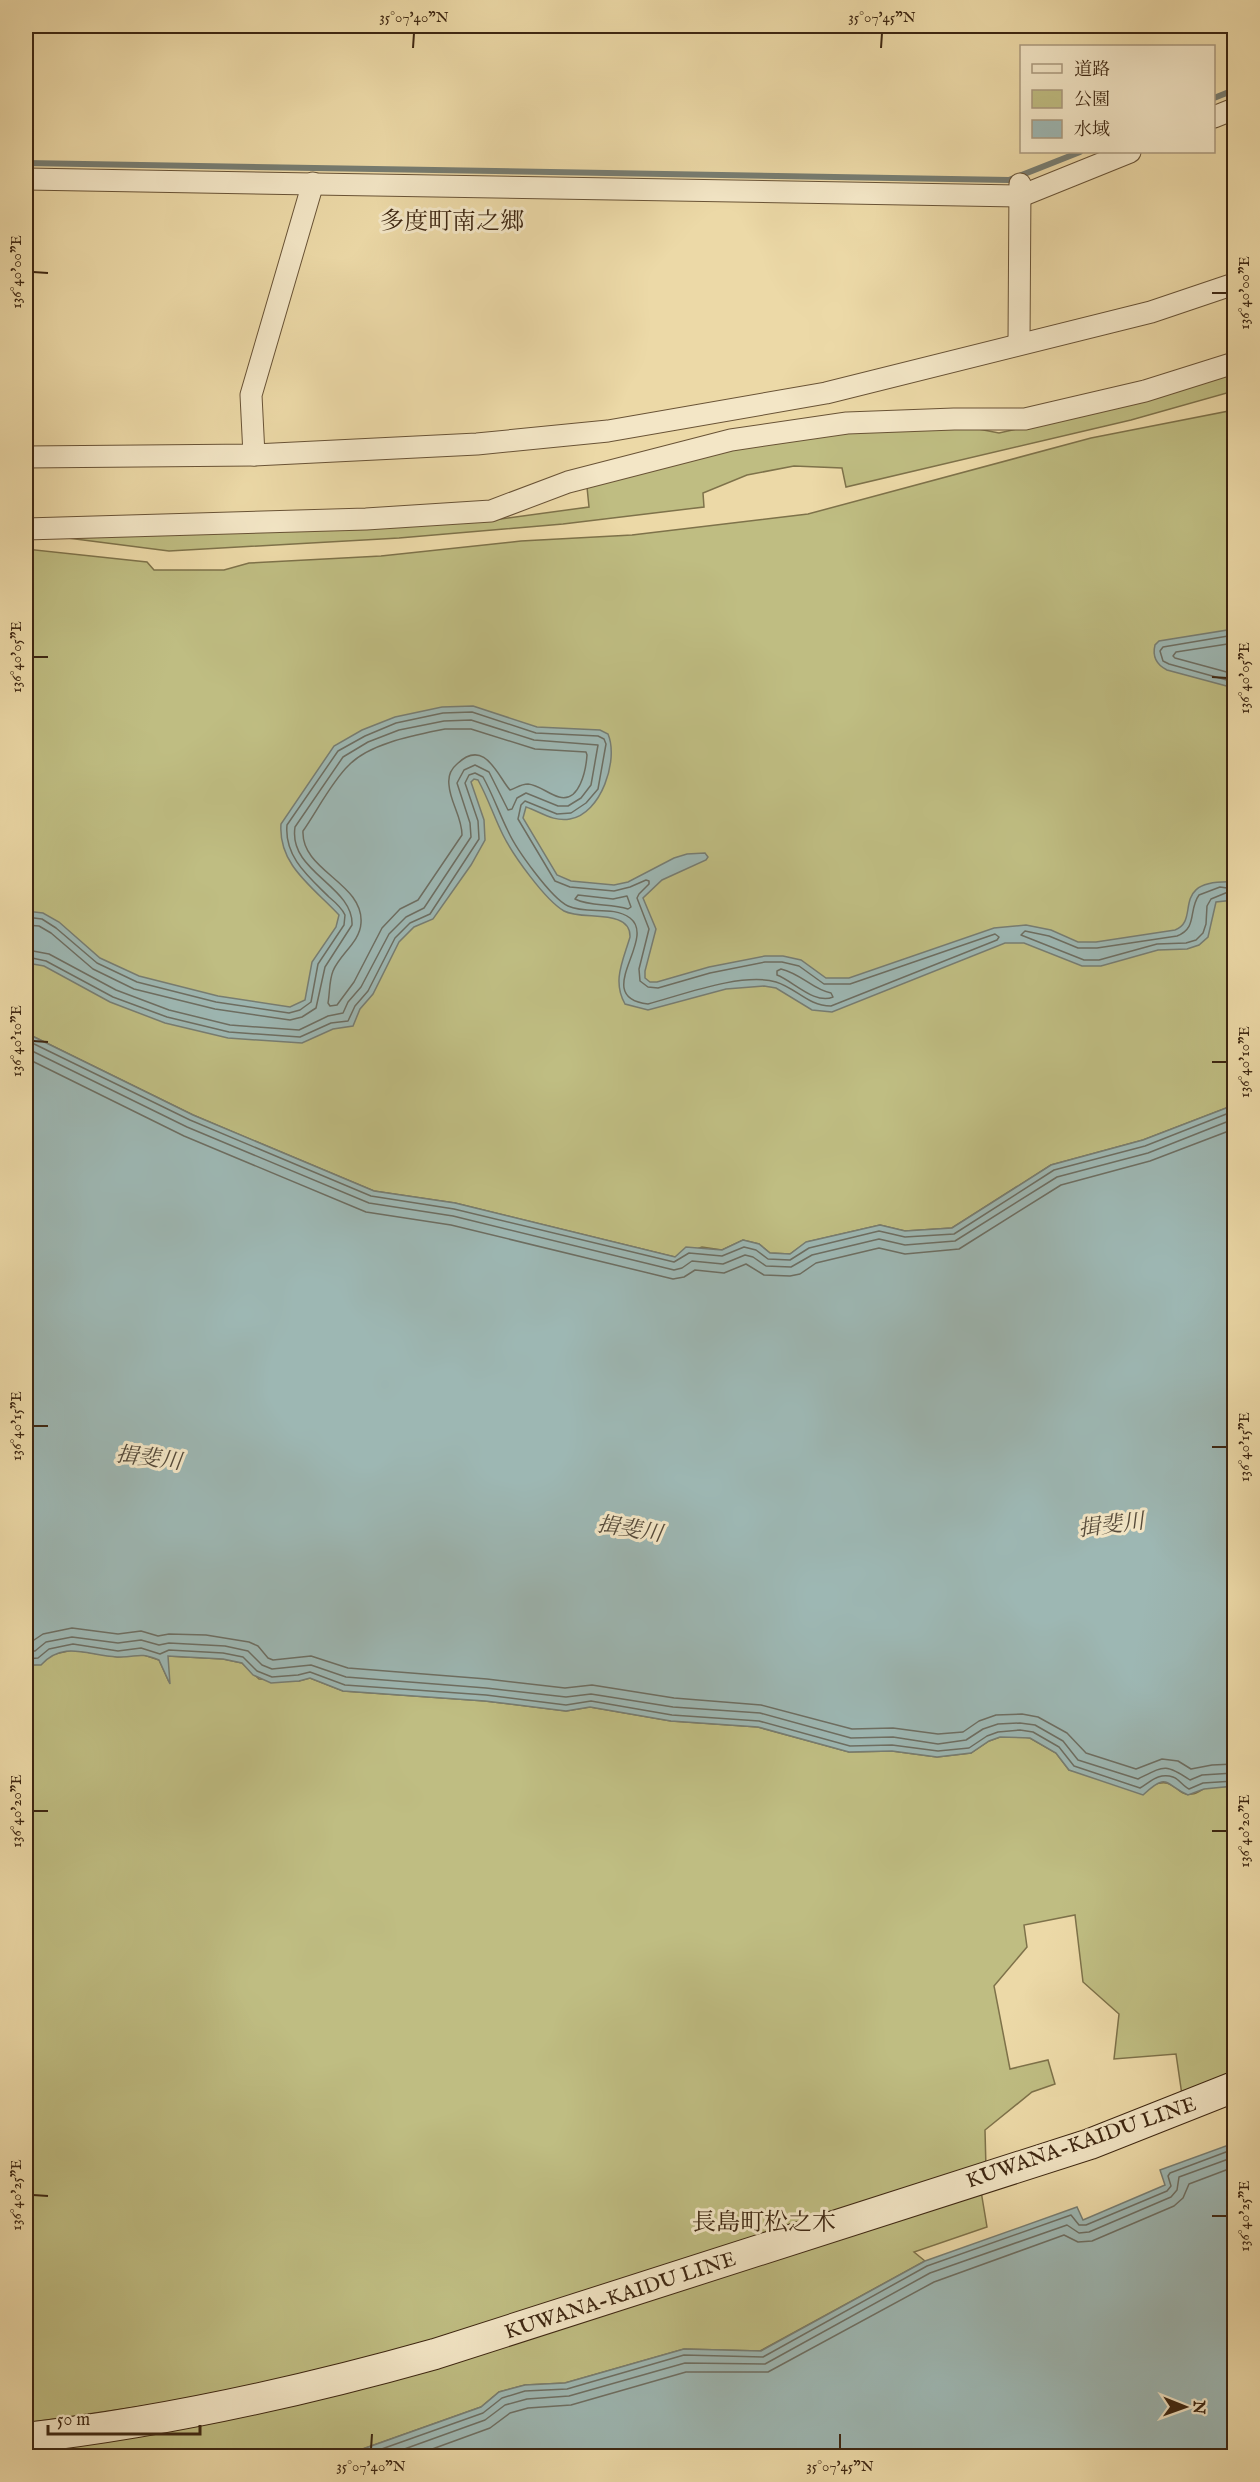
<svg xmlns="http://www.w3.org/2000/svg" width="1260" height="2482" font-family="'IM FELL English','Noto Serif JP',serif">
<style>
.green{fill:#bfbd82;stroke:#7e724a;stroke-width:1.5}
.water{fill:#9db7b3;stroke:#777d72;stroke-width:1.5}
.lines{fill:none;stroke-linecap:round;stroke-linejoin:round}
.shore{stroke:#6d6e62;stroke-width:1.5}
.stream{stroke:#777d72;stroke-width:6}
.street-casing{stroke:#695336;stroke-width:23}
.secondary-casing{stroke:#3d2611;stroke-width:32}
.street{stroke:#f3e6c6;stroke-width:21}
.secondary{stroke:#f3e6c6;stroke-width:30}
.ticks{fill:none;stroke:#3d2611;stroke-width:2}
.labels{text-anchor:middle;stroke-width:6;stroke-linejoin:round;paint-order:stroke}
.street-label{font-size:21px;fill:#3d2611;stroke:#f3e6c6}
.water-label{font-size:22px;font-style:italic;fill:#554a3a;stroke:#f3e6c6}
.quarter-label{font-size:24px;fill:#3d2611;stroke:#f3e6c6}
.neatline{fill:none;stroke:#3d2611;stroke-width:2}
.ticks-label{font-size:15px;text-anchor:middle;fill:#3d2611}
</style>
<rect width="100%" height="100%" fill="#ecd9a7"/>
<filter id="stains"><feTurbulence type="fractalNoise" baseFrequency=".00333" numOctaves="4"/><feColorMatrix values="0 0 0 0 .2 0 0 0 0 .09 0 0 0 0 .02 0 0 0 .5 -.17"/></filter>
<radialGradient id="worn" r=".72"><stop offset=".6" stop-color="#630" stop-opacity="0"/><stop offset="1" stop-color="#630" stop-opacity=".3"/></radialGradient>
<g class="green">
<polygon points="1234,370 1234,391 1131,420 846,487 842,468 794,466 747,475 703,493 704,507 563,524 399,538 169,551 52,536 493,520 589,507 587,487 721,452 844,432 968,427 999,433 1031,426"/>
<polygon points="1234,410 1234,1105 1143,1140 1051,1165 952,1228 905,1231 880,1225 807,1242 790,1254 770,1253 759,1244 743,1240 722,1250 702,1247 675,1257 455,1203 374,1191 193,1115 26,1033 26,549 147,562 154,570 224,570 249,563 381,556 521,541 632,535 808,514 1091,438"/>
<path d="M 73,1650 L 118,1657 L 141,1654 L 159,1660 L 169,1682 L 167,1656 L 223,1659 L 242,1663 L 259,1679 L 299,1681 L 310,1678 L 343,1691 L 485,1701 L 566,1711 L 590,1707 L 671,1721 L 758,1727 L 849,1752 L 892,1751 L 937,1757 L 971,1753 L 989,1741 L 1000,1737 L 1019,1736 L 1030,1738 L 1056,1753 L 1069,1770 L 1153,1785 C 1176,1776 1174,1796 1192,1794 C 1197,1794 1201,1790 1205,1788 C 1215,1786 1225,1787 1234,1786 L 1234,2074 L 1182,2095 L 1176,2054 L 1114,2059 L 1119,2014 L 1083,1982 L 1075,1915 L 1024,1925 L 1027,1947 L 994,1986 L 1010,2069 L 1048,2060 L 1055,2084 L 1032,2092 L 985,2130 L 986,2169 L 424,2347 L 219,2395 L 26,2423 L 26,1665 L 41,1664 L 50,1655 Z"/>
<polygon points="981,2191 987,2227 914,2252 925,2261 760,2351 684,2349 565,2383 525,2385 499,2392 481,2407 343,2456 26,2456 26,2448 44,2446"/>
</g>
<g class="water">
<path d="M 1234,629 L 1234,688 L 1167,670 C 1157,665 1152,657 1155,645 L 1159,641 Z"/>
<path d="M 473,706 L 537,727 L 600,730 L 608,734 C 619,760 601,814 570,819 C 553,822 541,812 526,807 L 523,818 L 557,875 L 571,881 L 614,885 L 628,882 L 674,858 L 687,854 L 705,853 L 708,857 L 706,860 L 662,880 L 643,898 L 656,929 L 645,971 L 645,978 L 650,982 L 657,982 L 709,967 L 765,956 L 783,956 L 801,960 L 826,978 L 849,978 L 994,928 L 1026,925 L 1051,930 L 1078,942 L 1096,942 L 1175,930 C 1202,920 1167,879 1234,882 L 1234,900 L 1216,902 L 1208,937 L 1199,945 L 1187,949 L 1158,950 L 1101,966 L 1082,966 L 1024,943 L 1005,943 L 832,1012 L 812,1010 L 776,988 L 764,986 L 726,989 L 648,1010 L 625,1004 C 612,981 623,961 630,937 C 631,908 582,921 564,911 C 545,900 513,855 503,835 C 494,817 488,798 478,780 L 474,779 L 471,782 L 484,820 L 485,840 L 471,865 L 433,919 L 414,927 L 399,942 L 373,994 L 360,1009 L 353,1026 L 333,1029 L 302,1043 L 228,1038 L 165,1023 L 110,1002 L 44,966 L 33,964 L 26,969 L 26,911 L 43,913 L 59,922 L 100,958 L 139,976 L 218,996 L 290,1007 L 305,1000 L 312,962 L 336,927 L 339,915 C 313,887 278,865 281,824 L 334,746 L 362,730 L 395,717 L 442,707 Z"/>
<path d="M 26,1033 L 193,1115 L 374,1191 L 455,1203 L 675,1257 L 686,1247 L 722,1250 L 743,1240 L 759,1244 L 770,1253 L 790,1254 L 806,1242 L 880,1225 L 905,1231 L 952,1228 L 1051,1165 L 1143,1140 L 1234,1105 L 1234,1786 L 1204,1789 L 1188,1795 C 1165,1785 1168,1771 1143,1795 L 1069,1770 L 1056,1753 L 1030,1738 L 1000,1737 L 989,1741 L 971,1753 L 937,1757 L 892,1751 L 849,1752 L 758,1727 L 671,1721 L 590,1707 L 566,1711 L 485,1701 L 343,1691 L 310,1678 L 299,1681 L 271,1683 L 253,1675 L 242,1663 L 223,1659 L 168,1656 L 170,1684 L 159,1660 C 137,1651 138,1658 117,1657 C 88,1656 64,1640 41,1665 L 26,1665 Z"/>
<polygon points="1234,2143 1234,2456 343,2456 481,2407 499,2392 525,2385 565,2383 684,2349 761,2351 925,2261 1077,2207 1083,2220 1165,2185 1160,2170"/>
</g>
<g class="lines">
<g class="shore">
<polyline points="1234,635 1163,647 1160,651 1163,661 1169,664 1234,682"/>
<polyline points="1234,643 1176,652 1173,656 1175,658 1234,674"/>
<path d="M 445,729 L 471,729 L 535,749 L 586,752 L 587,755 C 586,769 580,803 559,797 C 548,794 539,785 528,784 C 521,784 516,788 510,790 C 498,777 485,737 457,764 C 451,769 448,777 449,785 C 450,802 462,817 462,835 L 418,900 L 400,909 L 382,928 L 354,982 L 337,1005 L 330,1006 L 328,1003 C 330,992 329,981 333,971 C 340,954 360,942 361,923 C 364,883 301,871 303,831 C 317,811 332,781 349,765 C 370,743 416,735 445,729 Z"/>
<path d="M 1220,887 L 1227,888 L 1228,892 L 1211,899 L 1207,906 L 1206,924 L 1203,933 L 1196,940 L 1186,943 L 1157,944 L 1099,960 L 1084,960 L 1021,935 L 1025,931 L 1049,936 L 1078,948 L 1097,948 L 1177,936 C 1198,928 1188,910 1199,895 Z"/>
<path d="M 578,895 L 613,899 L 627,896 L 631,907 L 628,909 C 611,903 590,907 575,899 Z"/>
<path d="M 26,917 L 42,919 L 56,928 L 97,963 L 137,982 L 216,1002 L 289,1013 L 300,1010 L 311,1002 L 318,964 L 344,925 L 345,915 C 342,908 335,902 329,897 C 309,877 284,857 287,825 L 338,751 L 365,736 L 396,723 L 443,713 L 472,712 L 536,733 L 598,736 L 604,739 L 606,744 L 598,789 L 586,803 L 571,813 L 557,814 L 525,801 L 521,805 L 518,819 L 555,881 L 570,887 L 614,891 L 630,887 L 646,880 L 649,881 L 649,884 L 639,894 L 637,898 L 649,929 L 639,969 L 640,981 L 648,987 L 658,988 L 710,973 L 765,962 L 782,962 L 799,966 L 824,984 L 850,984 L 995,934 L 999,937 L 997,940 L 831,1006 C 808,1006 796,988 776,982 C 742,972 682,995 648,1004 C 590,997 658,939 630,918 C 612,905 587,915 568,906 C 551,898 516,849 508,831 C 499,813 493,795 483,777 L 475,773 L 469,775 L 465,783 L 478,821 L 479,839 L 430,914 L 410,923 L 395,938 L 368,991 L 355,1006 L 348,1021 L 331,1023 L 300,1037 L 229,1032 L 167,1017 L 113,997 L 46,961 L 32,958 L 26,962"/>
<path d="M 26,925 L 39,926 L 51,933 L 93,969 L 134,989 L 215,1009 L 290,1020 L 302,1017 L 316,1008 L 325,967 L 352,925 C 354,886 288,872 295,827 L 343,757 L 368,742 L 399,730 L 444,721 L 471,720 L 534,740 L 598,745 L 591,785 L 581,798 L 568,806 L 558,806 L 526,793 L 517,798 L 512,809 L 508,810 L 489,772 L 475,765 L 464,770 L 457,783 L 470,823 L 471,837 L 424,908 L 406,917 L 389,934 L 361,987 L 348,1002 L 343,1013 L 328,1016 L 299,1030 L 230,1025 L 169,1010 L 116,990 L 49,954 L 33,951 L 26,953"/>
<path d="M 781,969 C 802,974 813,990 831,993 L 833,997 C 815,1005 793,981 777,975 L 777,971 Z"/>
<polyline points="26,1040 190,1120 371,1196 454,1209 674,1262 689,1253 722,1256 744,1247 756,1250 768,1259 790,1260 809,1248 879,1231 905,1237 954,1234 1054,1170 1145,1146 1234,1111"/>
<polyline points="26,1048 187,1127 369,1203 453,1216 674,1270 682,1268 692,1261 723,1264 745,1255 753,1257 766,1266 791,1267 812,1255 879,1239 905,1245 955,1241 1057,1177 1148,1153 1234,1119"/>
<polyline points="26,1058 184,1136 366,1212 451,1225 673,1279 684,1277 695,1270 724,1273 746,1264 764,1275 790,1276 800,1274 816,1263 879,1248 905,1254 959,1249 1061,1185 1150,1161 1234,1129"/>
<polyline points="26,1642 31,1642 43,1634 72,1628 118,1634 141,1631 158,1636 169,1634 206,1635 249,1642 258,1646 268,1658 273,1660 311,1656 348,1668 487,1679 565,1688 592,1685 674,1698 761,1705 852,1729 893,1728 938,1734 963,1732 979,1721 996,1715 1022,1714 1038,1717 1067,1733 1086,1753 1136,1769 1162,1759 1178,1761 1191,1769 1212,1765 1234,1764"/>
<path d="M 26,1651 L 35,1651 L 46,1642 L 72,1637 L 118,1643 L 141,1640 L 159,1645 L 169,1643 L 225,1646 L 248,1651 L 262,1665 L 272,1669 L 311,1665 L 346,1677 L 486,1688 L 566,1697 L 591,1694 L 673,1707 L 760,1713 L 851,1738 L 893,1737 L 938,1744 L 966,1740 L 983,1729 L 998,1724 L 1020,1723 L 1035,1725 L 1063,1741 L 1078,1760 L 1138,1779 C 1164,1766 1165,1763 1190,1780 L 1202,1775 L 1234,1773"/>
<path d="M 26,1659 L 38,1658 L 49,1649 L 73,1644 L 118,1651 L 141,1648 L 160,1654 L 169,1650 L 223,1653 L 243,1657 L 257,1671 L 272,1677 L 298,1675 L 310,1672 L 345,1685 L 486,1695 L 566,1705 L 591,1701 L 672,1715 L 759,1721 L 850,1746 L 892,1745 L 938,1751 L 969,1748 L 987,1736 L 998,1732 L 1020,1730 L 1033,1732 L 1059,1747 L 1074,1766 L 1140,1788 C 1150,1782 1159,1772 1173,1777 C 1179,1779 1183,1786 1189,1789 L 1203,1783 L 1234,1781"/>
<polyline points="362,2456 483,2413 502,2398 525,2391 567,2389 684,2355 763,2357 927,2266 1071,2215 1079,2225 1086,2225 1167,2191 1171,2186 1168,2176 1170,2173 1234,2149"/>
<polyline points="385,2456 485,2420 505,2405 527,2399 569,2396 685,2363 765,2364 930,2273 1067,2225 1079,2233 1089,2232 1171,2197 1177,2190 1179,2177 1234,2157"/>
<polyline points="413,2456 490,2428 510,2413 528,2408 571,2405 686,2372 768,2372 934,2282 1064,2235 1078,2242 1092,2241 1174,2206 1183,2198 1189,2184 1234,2167"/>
</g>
<g class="stream">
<polyline points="1214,98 1234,90"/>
<polyline points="26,163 1009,180 1080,152"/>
</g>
<defs>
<g id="street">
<polyline points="1214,117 1234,109"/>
<polyline points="26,179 1021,196 1130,152"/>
<polyline points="1019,343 1020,184"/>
<polyline points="254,455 251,395 313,183"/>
<polyline points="26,457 254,455 477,444 608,431 826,393 1151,312 1234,284"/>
<polyline points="26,529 366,519 491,511 568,482 731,440 847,423 954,419 1025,419 1145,391 1234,363"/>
</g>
<path id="secondary" d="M 26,2438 C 165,2422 300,2392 435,2354 L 1090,2144 L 1234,2087"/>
</defs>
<use href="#street" class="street-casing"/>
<use href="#secondary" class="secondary-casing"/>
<use href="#street" class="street"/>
<use href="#secondary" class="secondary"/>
</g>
<path class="ticks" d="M 413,48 L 414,33M 881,48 L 882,33M 33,272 L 48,273M 1212,293 L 1227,293M 33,657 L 48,657M 1212,677 L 1227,678M 33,1041 L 48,1042M 1212,1062 L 1227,1062M 33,1426 L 48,1426M 1212,1447 L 1227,1447M 33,1811 L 48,1811M 1212,1831 L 1227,1831M 33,2195 L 48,2196M 1212,2216 L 1227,2216M 371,2449 L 372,2434M 840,2449 L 840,2434"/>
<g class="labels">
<g class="street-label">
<text transform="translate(1081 2142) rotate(-19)" y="7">KUWANA-KAIDU LINE</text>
<text transform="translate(620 2295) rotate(-18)" y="7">KUWANA-KAIDU LINE</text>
</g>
<g class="water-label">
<text transform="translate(149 1457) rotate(7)" y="8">揖斐川</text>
<text transform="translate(1111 1524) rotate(-7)" y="8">揖斐川</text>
<text transform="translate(630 1528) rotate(9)" y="8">揖斐川</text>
</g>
<g class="quarter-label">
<text x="452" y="229">多度町南之郷</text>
<text x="764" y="2230">長島町松之木</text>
</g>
</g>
<rect width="1260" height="2482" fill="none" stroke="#ecd9a7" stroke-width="66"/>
<rect x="1020" y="45" width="195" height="108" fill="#f3e6c6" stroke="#aa997e" stroke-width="1.5"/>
<rect x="1032" y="64" width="30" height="9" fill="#f3e6c6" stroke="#aa997e" stroke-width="1.5"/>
<text x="1074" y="75" font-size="18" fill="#3d2611">道路</text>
<rect x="1032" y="90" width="30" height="18" fill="#bfbd82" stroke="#aa997e" stroke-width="1.5"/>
<text x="1074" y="105" font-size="18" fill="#3d2611">公園</text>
<rect x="1032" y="120" width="30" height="18" fill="#9db7b3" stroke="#aa997e" stroke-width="1.5"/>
<text x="1074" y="135" font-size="18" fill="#3d2611">水域</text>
<g transform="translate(1185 2407) rotate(91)" stroke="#f3e6c6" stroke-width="4.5" paint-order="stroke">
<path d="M0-4.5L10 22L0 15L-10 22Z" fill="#3d2611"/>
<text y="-9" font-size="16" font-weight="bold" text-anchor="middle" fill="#3d2611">N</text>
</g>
<path d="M48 2425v9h152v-9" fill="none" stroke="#3d2611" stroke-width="3"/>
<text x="57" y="2425" font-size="18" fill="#3d2611" stroke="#f3e6c6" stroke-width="4.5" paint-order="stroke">50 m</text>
<rect x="33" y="33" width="1194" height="2416" class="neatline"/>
<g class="ticks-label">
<text x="414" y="22">35°07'40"N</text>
<text x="882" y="22">35°07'45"N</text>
<text transform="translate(16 272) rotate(-90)" y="5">136°40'00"E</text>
<text transform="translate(1244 293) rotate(-90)" y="5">136°40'00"E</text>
<text transform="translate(16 657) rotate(-90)" y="5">136°40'05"E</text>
<text transform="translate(1244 678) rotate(-90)" y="5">136°40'05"E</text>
<text transform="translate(16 1041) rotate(-90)" y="5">136°40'10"E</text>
<text transform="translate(1244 1062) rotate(-90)" y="5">136°40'10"E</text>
<text transform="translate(16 1426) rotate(-90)" y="5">136°40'15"E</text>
<text transform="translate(1244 1447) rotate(-90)" y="5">136°40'15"E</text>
<text transform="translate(16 1811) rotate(-90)" y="5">136°40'20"E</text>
<text transform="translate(1244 1831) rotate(-90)" y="5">136°40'20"E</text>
<text transform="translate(16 2195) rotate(-90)" y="5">136°40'25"E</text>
<text transform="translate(1244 2216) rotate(-90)" y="5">136°40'25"E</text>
<text x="371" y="2471">35°07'40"N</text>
<text x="840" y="2471">35°07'45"N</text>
</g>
<rect width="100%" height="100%" filter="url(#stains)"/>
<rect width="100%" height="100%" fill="url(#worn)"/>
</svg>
